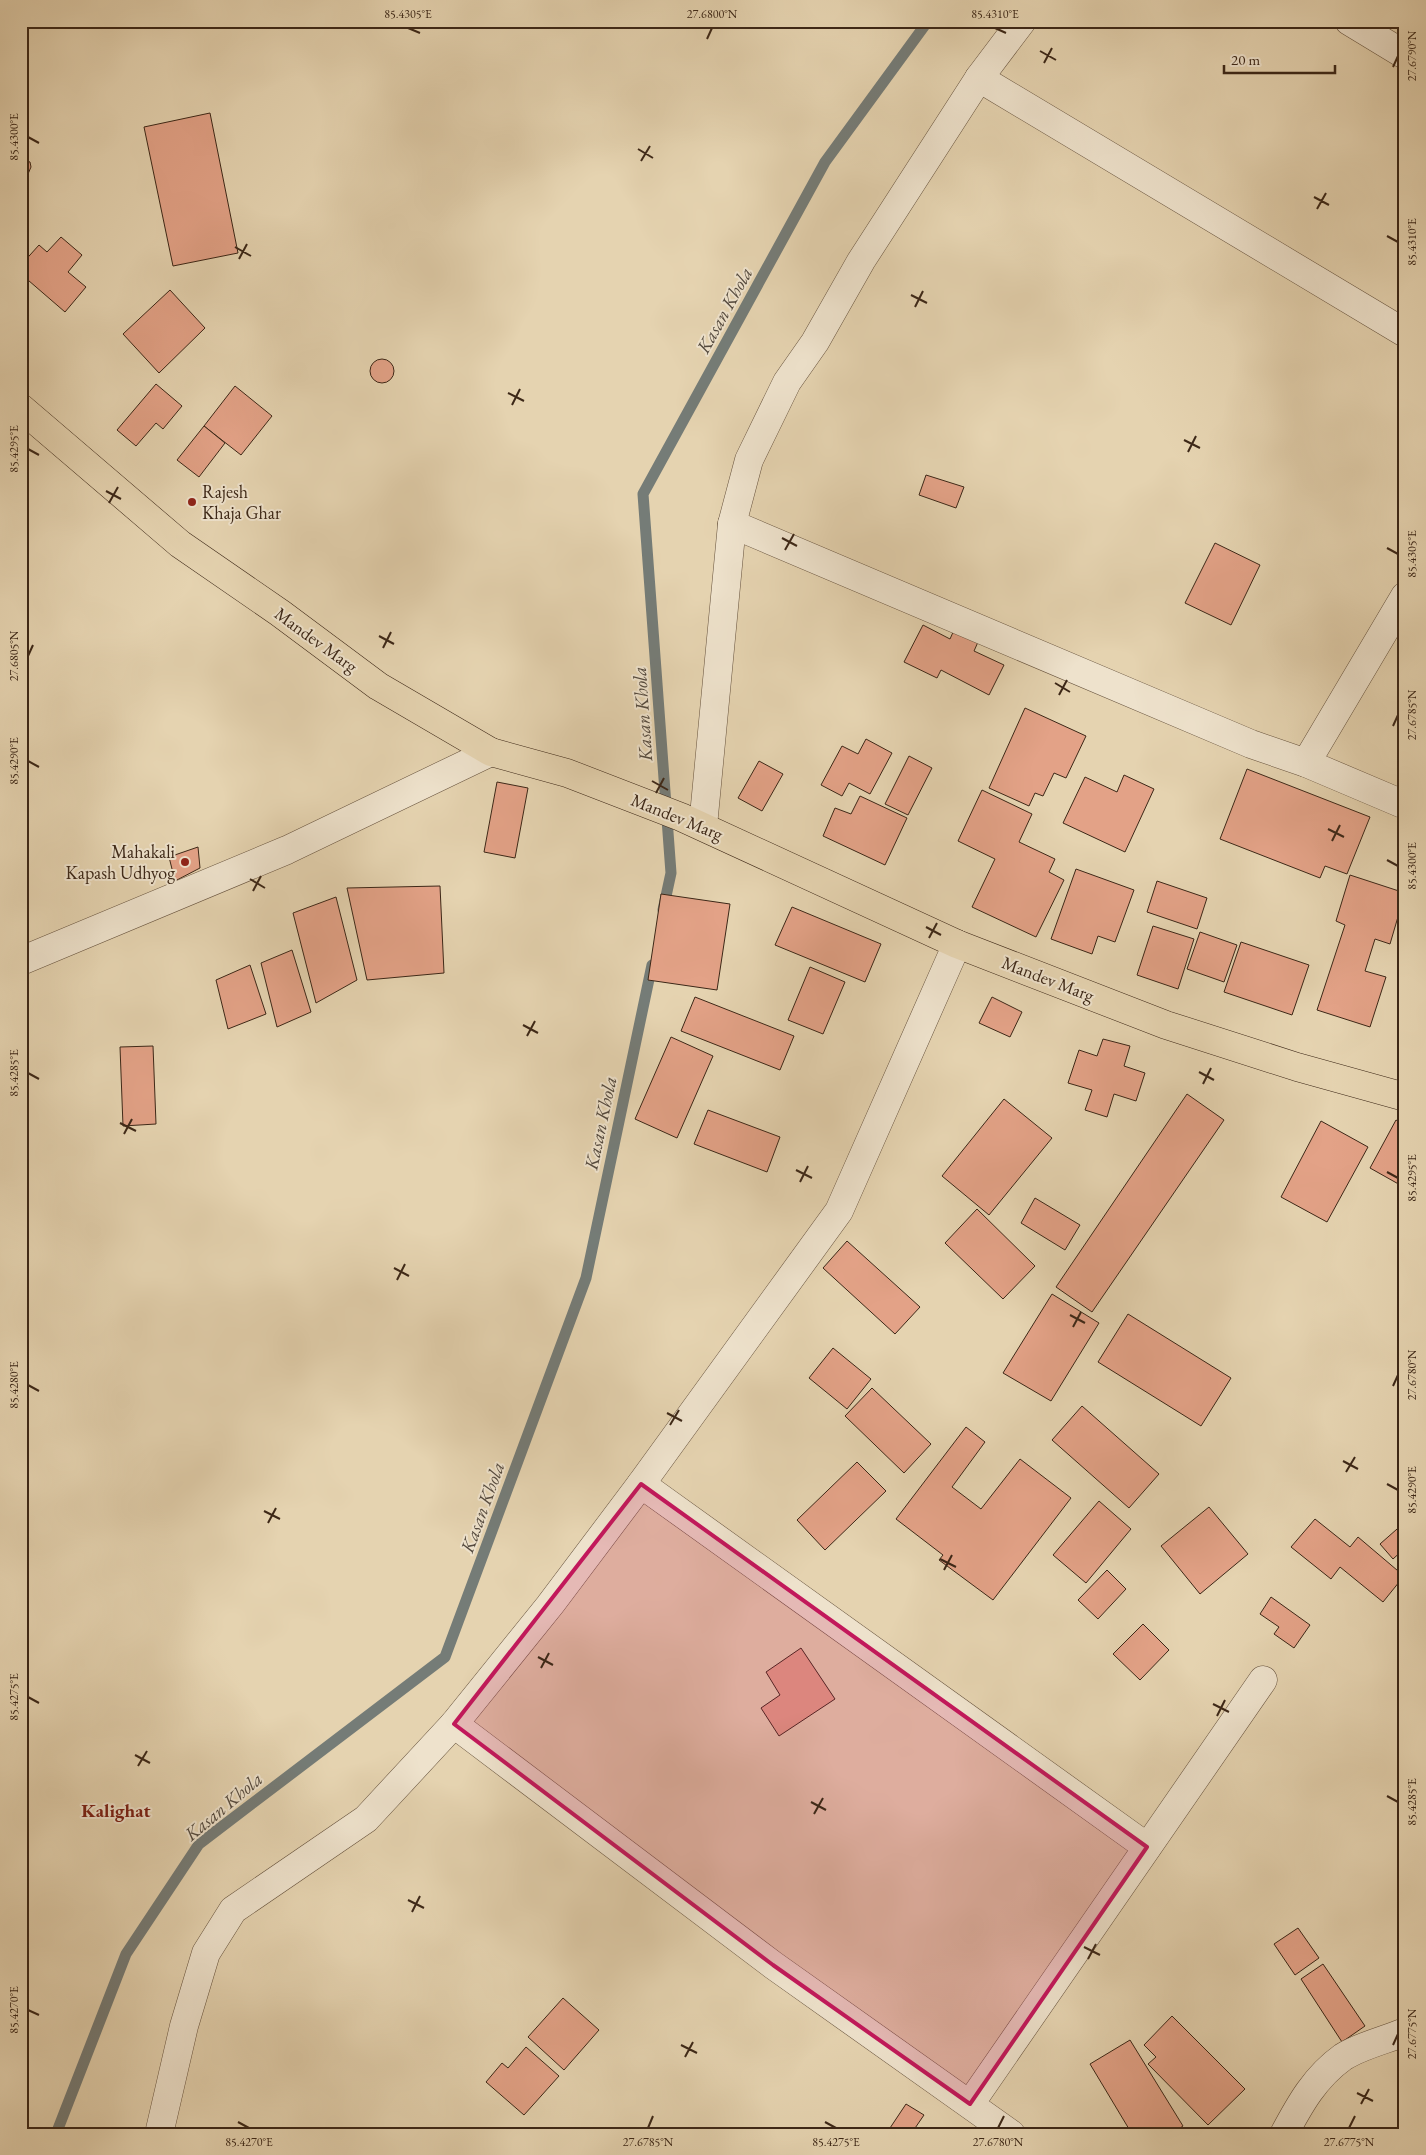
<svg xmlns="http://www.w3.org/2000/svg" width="1426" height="2155" font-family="'EB Garamond',serif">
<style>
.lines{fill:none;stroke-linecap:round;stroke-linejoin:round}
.stream{stroke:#757c77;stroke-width:11}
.building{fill:#e3a287;stroke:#3c2717}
.minor-casing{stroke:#66523d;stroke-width:29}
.major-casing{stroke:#3c2717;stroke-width:29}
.minor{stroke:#eee2cc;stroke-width:28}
.major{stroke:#e5d3b0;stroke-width:28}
.marked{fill:#c2185b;fill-opacity:0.2;stroke:#c2185b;stroke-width:4;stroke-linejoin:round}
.ticks{fill:none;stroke:#3c2717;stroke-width:2}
.poi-dot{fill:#8f2418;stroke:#eee2cc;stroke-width:2}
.labels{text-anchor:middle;stroke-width:4;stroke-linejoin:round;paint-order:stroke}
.poi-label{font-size:18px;fill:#3c2717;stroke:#eee2cc;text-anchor:start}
.street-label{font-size:18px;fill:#3c2717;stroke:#eee2cc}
.water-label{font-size:19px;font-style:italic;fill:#544a3f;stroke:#eee2cc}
.neighbourhood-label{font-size:19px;font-weight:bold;fill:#7a1f14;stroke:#eee2cc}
.neatline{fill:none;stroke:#3c2717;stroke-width:2}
.ticks-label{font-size:12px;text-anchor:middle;fill:#3c2717}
</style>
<rect width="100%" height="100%" fill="#e5d3b0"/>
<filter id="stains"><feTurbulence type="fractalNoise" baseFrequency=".004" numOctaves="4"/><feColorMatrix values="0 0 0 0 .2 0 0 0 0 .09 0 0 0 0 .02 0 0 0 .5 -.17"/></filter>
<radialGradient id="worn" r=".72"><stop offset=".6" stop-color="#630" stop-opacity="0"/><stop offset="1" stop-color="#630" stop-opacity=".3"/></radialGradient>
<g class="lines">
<g class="stream">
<polyline points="663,910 671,873 643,494 825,162 928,21"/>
<polyline points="56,2134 126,1954 199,1844 445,1657 586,1278 652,965"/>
</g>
</g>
<g class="building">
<polygon points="210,113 238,253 173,266 144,127"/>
<polygon points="22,159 30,162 31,167 28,174 23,176"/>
<polygon points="61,237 82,255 68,272 86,287 65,312 21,274 21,265 39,245 47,252"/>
<polygon points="170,290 205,328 159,373 123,334"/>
<circle cx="382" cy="371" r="12"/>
<polygon points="156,384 182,406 163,429 156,423 136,446 117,430"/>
<polygon points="235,386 272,416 241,455 204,426"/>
<polygon points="204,426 225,443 199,477 177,460"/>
<polygon points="926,475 964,487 956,508 919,495"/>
<polygon points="1215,543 1260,565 1231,625 1185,603"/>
<polygon points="923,625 950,639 954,630 978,642 974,651 1004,665 989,695 941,670 937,678 904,662"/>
<polygon points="1025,708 1086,736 1066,778 1054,773 1043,796 1035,793 1029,806 989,788"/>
<polygon points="866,739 892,753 870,794 849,783 842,796 821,785 842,746 858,754"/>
<polygon points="909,756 932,768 908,815 885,804"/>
<polygon points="759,761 783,774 762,811 738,798"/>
<polygon points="1247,769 1370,817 1347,874 1325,866 1320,878 1220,839"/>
<polygon points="1124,775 1154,789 1125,852 1063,823 1085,777 1117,792"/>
<polygon points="497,782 528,788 515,858 484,852"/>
<polygon points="982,790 1032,814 1019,842 1055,859 1049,872 1064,880 1036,937 972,907 995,859 958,841"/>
<polygon points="860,796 907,818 885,865 823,836 835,808 851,814"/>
<polygon points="198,847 200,868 175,881 169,857"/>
<polygon points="1076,869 1134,890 1115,942 1098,936 1092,954 1051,939"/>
<polygon points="1350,875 1405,893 1390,944 1375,939 1365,971 1386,977 1370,1027 1317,1010 1345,925 1336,921"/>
<polygon points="1157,881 1207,898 1197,929 1147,912"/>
<polygon points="440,886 444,973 367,980 347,888"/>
<polygon points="661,894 730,904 717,990 648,980"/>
<polygon points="336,897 357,980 316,1003 293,913"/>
<polygon points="792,907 881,944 865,982 775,945"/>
<polygon points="1153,926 1194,939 1178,989 1137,975"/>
<polygon points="1200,932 1237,945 1224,982 1187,969"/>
<polygon points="1241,942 1309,965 1292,1015 1224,992"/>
<polygon points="292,950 311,1012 277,1027 261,963"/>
<polygon points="250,965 266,1014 228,1029 216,980"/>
<polygon points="810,967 845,982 823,1034 788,1020"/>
<polygon points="695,997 794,1036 780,1070 681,1031"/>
<polygon points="992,997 1022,1012 1010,1037 979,1023"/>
<polygon points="671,1037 713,1056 677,1138 635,1119"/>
<polygon points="1103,1039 1130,1046 1124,1066 1145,1073 1136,1101 1114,1094 1107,1117 1085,1110 1092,1090 1068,1083 1079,1050 1097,1056"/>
<polygon points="153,1046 156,1124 123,1126 120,1047"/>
<polygon points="1187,1094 1224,1120 1092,1312 1056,1287"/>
<polygon points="1004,1099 1052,1138 989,1215 942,1176"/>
<polygon points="708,1110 780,1137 767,1172 694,1144"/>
<polygon points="1396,1120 1405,1125 1405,1181 1402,1186 1370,1168"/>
<polygon points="1321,1121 1368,1147 1327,1222 1281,1197"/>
<polygon points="21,1125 28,1180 21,1181"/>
<polygon points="1035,1198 1080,1225 1065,1250 1021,1223"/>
<polygon points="977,1209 1035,1266 1003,1299 945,1243"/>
<polygon points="847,1241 920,1307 895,1334 823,1268"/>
<polygon points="1052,1294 1099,1323 1051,1401 1003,1373"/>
<polygon points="1128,1314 1231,1378 1201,1426 1098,1362"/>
<polygon points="833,1348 871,1379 847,1409 809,1378"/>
<polygon points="872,1388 931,1444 904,1473 845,1416"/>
<polygon points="1082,1406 1159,1474 1129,1508 1052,1440"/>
<polygon points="966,1427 985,1442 952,1487 981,1509 1020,1459 1071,1498 993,1600 939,1560 943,1555 896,1519"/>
<polygon points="857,1462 886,1491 825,1550 797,1520"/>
<polygon points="1099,1501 1131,1529 1086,1583 1053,1555"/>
<polygon points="1209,1507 1248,1554 1200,1594 1161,1546"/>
<polygon points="1315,1519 1350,1547 1358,1537 1404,1576 1383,1602 1340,1567 1331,1579 1291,1547"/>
<polygon points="1405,1522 1405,1548 1393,1559 1380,1544"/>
<polygon points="1107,1570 1126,1589 1098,1619 1078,1600"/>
<polygon points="1271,1597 1310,1625 1294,1648 1274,1634 1279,1627 1260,1614"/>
<polygon points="1143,1624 1169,1650 1140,1680 1113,1654"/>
<polygon points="801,1648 835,1699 779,1736 761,1708 780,1695 766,1672"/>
<polygon points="1298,1928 1319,1958 1295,1975 1274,1944"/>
<polygon points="1323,1964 1365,2026 1342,2042 1301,1979"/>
<polygon points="563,1998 599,2030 564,2070 528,2037"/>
<polygon points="1172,2016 1245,2089 1208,2125 1148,2064 1156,2057 1144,2045"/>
<polygon points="1130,2040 1183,2126 1171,2134 1132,2134 1090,2064"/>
<polygon points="526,2047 559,2076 524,2115 486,2082 502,2063 508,2068"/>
<polygon points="906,2104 924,2115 911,2134 886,2134"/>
</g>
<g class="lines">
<defs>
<g id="minor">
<polyline points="1349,21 1405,55"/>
<polyline points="979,78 1405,333"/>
<polyline points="732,524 1251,744 1306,763 1405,805"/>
<polyline points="1306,763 1405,596"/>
<polyline points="703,826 732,524 749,460 787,382 815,342 861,261 979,78 1022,21"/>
<polyline points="21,961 287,850 491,752"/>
<polyline points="641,1484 1147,1847"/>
<polyline points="454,1724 773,1965 1011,2134"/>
<polyline points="970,2104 1263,1680"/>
<polyline points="159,2134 184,2026 206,1953 233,1910 366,1819 454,1724 550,1605 641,1484 839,1211 957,944"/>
<path d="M 1284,2134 C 1300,2104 1315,2077 1343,2057 C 1360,2046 1385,2040 1405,2032"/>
</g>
<polyline id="major" points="21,408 180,544 280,613 378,686 491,752 567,773 681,817 957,944 1166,1025 1297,1067 1405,1097"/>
</defs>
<use href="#minor" class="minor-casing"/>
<use href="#major" class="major-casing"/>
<use href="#minor" class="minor"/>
<use href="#major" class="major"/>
</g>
<path class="marked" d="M 641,1484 L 1147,1847 L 970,2104 L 773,1965 L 454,1724 Z"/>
<path class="ticks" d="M 408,28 L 420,33M 995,28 L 1006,33M 707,39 L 712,28M 1040,51 L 1056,60M 1044,63 L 1052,48M 1393,67 L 1398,56M 28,137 L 39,143M 638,149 L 653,158M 641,161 L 650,146M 1314,197 L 1329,205M 1317,209 L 1326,193M 1387,236 L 1398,242M 235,247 L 251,256M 239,259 L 247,244M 911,295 L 927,303M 915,307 L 923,291M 508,393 L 524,401M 512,405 L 520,389M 1184,440 L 1200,448M 28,449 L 39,455M 1188,452 L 1196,436M 106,491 L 121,499M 109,503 L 118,487M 782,538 L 797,546M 1387,548 L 1398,554M 785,550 L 794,534M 379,636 L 394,644M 383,648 L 391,632M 28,656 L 33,645M 1055,683 L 1070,692M 1059,695 L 1067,680M 1393,726 L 1398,715M 28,761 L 39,767M 652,781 L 668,790M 656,793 L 664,778M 1328,829 L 1344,837M 1332,841 L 1340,825M 1387,860 L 1398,866M 250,879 L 265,888M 253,891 L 261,876M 926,927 L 941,935M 929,938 L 937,923M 523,1025 L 538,1033M 527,1036 L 535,1021M 1199,1072 L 1214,1080M 28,1073 L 39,1079M 1203,1084 L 1211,1068M 120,1123 L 136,1131M 124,1134 L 132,1119M 796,1170 L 812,1178M 1387,1172 L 1398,1178M 800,1182 L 808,1166M 394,1268 L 409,1276M 397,1280 L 405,1264M 1070,1315 L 1085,1323M 1073,1327 L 1081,1312M 28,1385 L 39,1391M 1393,1386 L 1398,1375M 667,1413 L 682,1421M 670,1425 L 679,1410M 1343,1461 L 1358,1469M 1346,1472 L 1355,1457M 1387,1484 L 1398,1490M 264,1511 L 280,1519M 268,1523 L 276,1508M 940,1559 L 956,1567M 944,1570 L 952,1555M 538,1657 L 553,1665M 541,1668 L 549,1653M 28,1697 L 39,1703M 1213,1704 L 1229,1712M 1217,1716 L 1225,1700M 135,1755 L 150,1763M 138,1766 L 147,1751M 1387,1796 L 1398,1802M 811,1802 L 826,1810M 814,1814 L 823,1798M 408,1900 L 424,1908M 412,1912 L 420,1896M 1084,1947 L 1100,1955M 1088,1959 L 1096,1944M 28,2010 L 39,2015M 681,2045 L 697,2053M 1393,2045 L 1398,2034M 685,2057 L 693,2042M 1357,2093 L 1373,2101M 1361,2104 L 1369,2089M 238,2122 L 249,2128M 825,2122 L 836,2128M 648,2128 L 653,2116M 998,2128 L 1004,2116M 1349,2128 L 1355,2116"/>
<g class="poi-dot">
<circle cx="192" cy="502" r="5"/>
<circle cx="185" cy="862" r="5"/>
</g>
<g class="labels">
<g class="poi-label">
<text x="202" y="498">Rajesh<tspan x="202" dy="21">Khaja Ghar</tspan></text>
<text x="175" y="858" text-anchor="end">Mahakali<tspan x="175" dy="21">Kapash Udhyog</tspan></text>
</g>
<g class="street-label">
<text transform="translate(316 640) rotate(36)" y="6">Mandev Marg</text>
<text transform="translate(677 817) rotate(22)" y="6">Mandev Marg</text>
<text transform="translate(1048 979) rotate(21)" y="6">Mandev Marg</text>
</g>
<g class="water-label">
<text transform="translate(724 310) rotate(-61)" y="7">Kasan Khola</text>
<text transform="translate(642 714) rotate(-94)" y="7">Kasan Khola</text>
<text transform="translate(600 1123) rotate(-78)" y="7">Kasan Khola</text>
<text transform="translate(482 1507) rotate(-70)" y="7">Kasan Khola</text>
<text transform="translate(223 1806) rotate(-40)" y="7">Kasan Khola</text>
</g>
<g class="neighbourhood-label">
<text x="116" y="1817">Kalighat</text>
</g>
</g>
<rect width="1426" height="2155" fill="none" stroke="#e5d3b0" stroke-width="55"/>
<path d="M1224 65v8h111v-8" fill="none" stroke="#3c2717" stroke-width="2.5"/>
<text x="1231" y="65" font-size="15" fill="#3c2717" stroke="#eee2cc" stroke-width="4" paint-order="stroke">20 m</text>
<rect x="28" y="28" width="1370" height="2100" class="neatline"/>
<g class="ticks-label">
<text x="408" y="18">85.4305°E</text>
<text x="712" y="18">27.6800°N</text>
<text x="995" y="18">85.4310°E</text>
<text transform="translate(1412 56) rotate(-90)" y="4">27.6790°N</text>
<text transform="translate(14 137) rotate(-90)" y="4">85.4300°E</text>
<text transform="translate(1412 242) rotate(-90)" y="4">85.4310°E</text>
<text transform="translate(14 449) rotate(-90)" y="4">85.4295°E</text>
<text transform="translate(1412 554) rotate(-90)" y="4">85.4305°E</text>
<text transform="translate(14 656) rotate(-90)" y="4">27.6805°N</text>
<text transform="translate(1412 715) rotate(-90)" y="4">27.6785°N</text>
<text transform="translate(14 761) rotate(-90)" y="4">85.4290°E</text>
<text transform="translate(1412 866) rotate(-90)" y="4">85.4300°E</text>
<text transform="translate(14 1073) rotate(-90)" y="4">85.4285°E</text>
<text transform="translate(1412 1178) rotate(-90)" y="4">85.4295°E</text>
<text transform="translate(1412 1375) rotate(-90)" y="4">27.6780°N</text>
<text transform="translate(14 1385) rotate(-90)" y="4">85.4280°E</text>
<text transform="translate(1412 1490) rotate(-90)" y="4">85.4290°E</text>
<text transform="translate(14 1697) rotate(-90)" y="4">85.4275°E</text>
<text transform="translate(1412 1802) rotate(-90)" y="4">85.4285°E</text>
<text transform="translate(14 2010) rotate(-90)" y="4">85.4270°E</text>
<text transform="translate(1412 2034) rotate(-90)" y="4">27.6775°N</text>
<text x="249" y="2146">85.4270°E</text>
<text x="648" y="2146">27.6785°N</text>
<text x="836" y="2146">85.4275°E</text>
<text x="998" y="2146">27.6780°N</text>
<text x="1349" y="2146">27.6775°N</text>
</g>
<rect width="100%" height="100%" filter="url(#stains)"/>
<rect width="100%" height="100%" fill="url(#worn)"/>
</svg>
